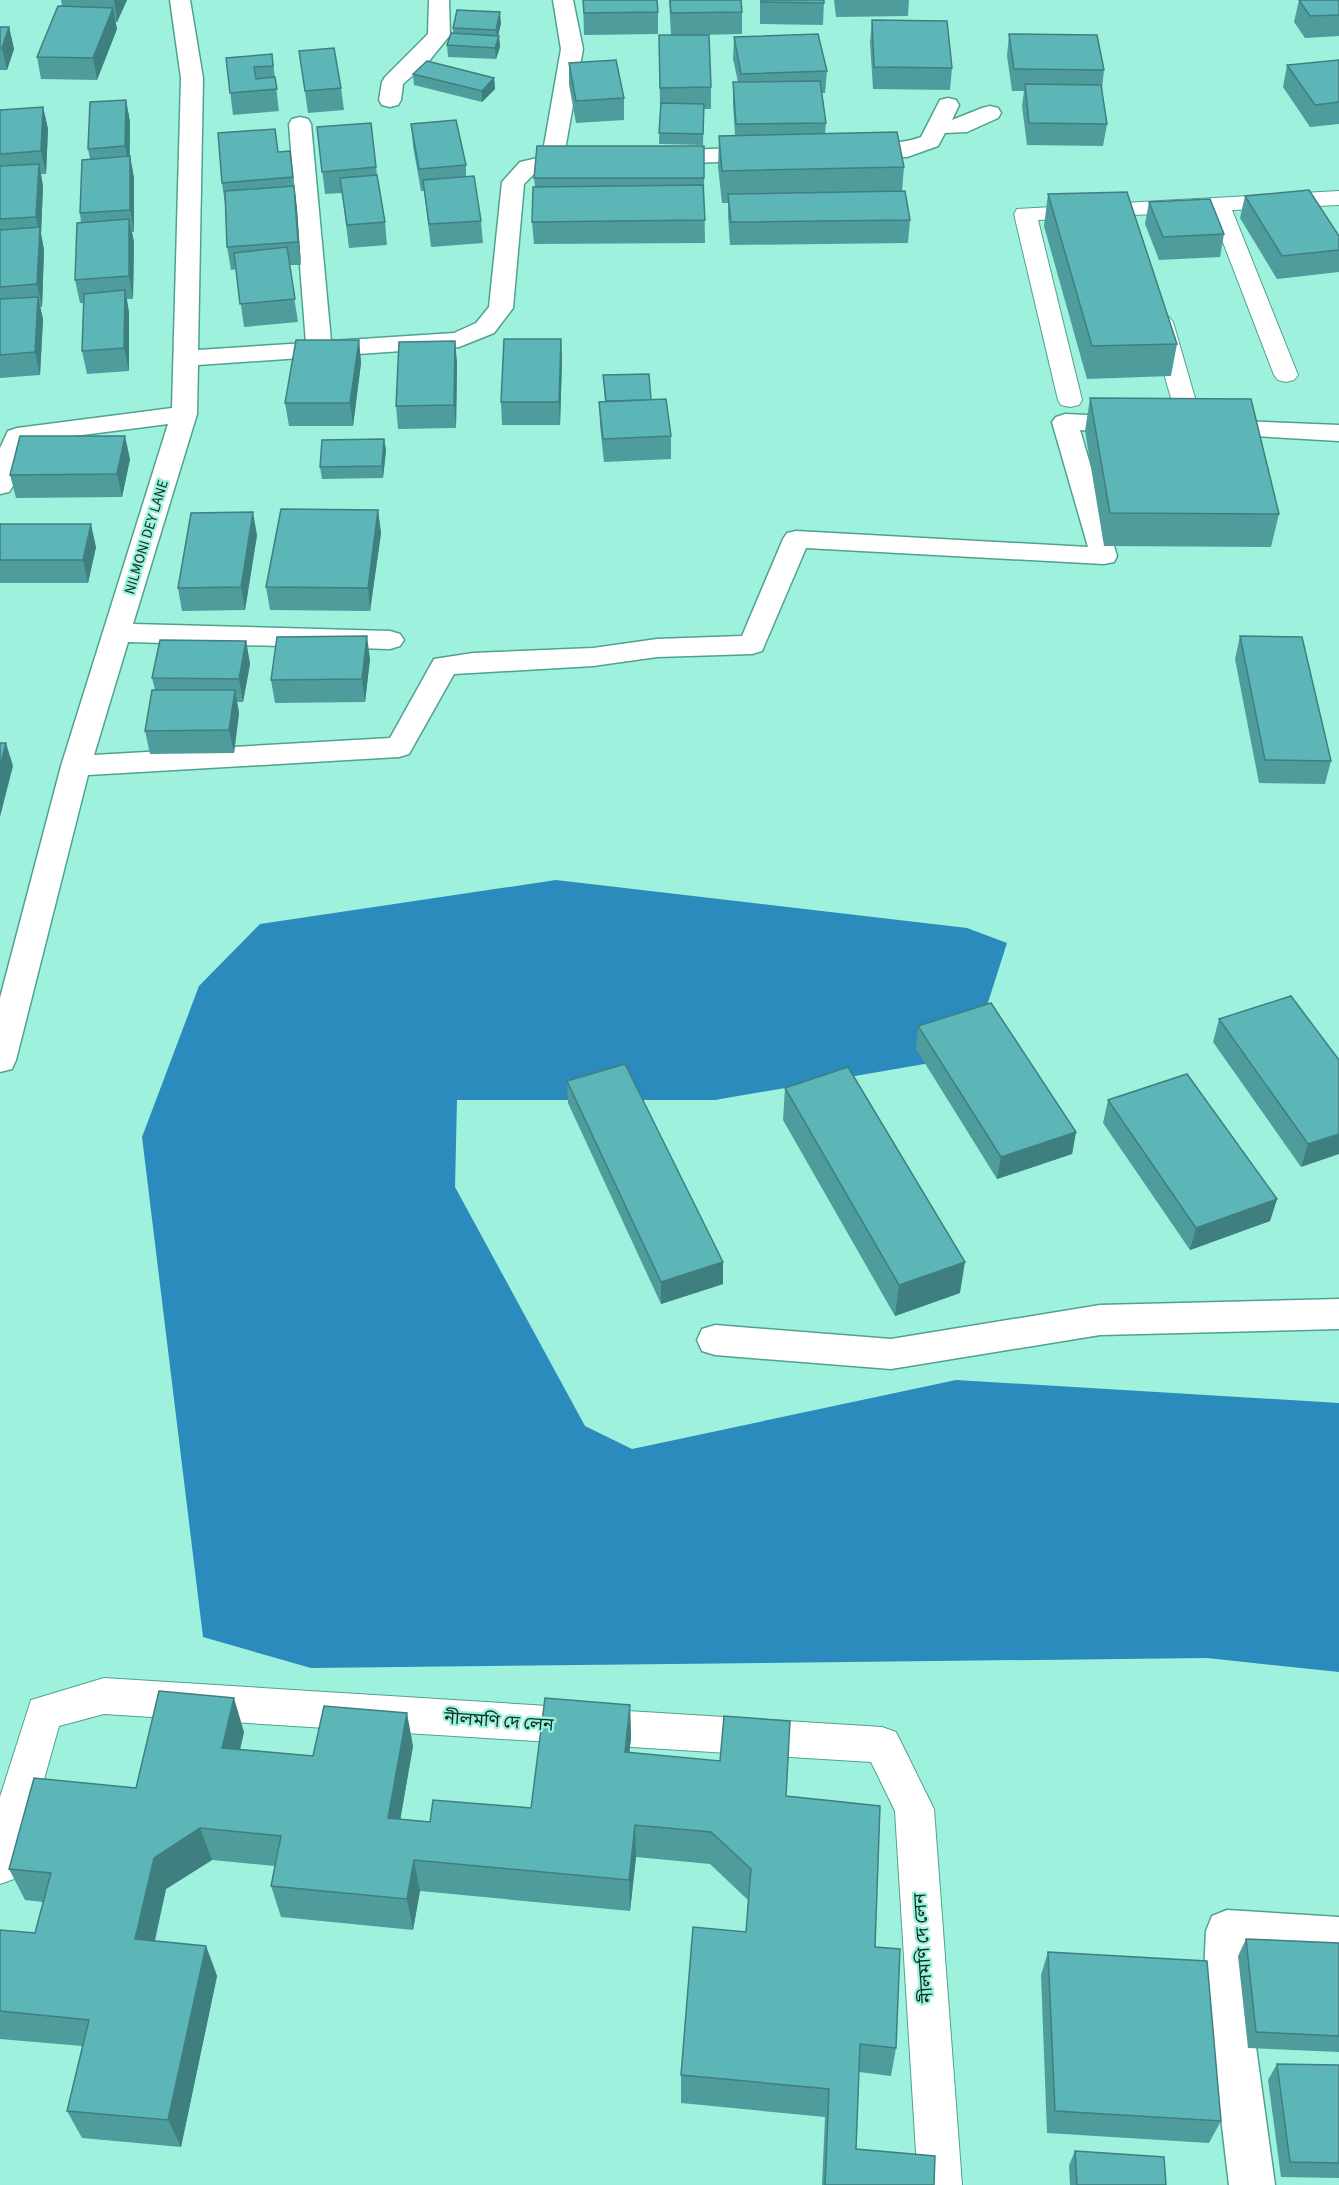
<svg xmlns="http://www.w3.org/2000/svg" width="1339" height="2185" font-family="'Source Sans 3','Noto Sans Bengali',sans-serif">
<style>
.water{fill:#2b8bbd}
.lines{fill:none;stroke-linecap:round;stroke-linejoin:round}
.lane-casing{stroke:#50a290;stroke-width:2}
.street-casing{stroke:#50a290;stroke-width:3}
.lane{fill:#fff;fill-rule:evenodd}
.street{fill:#fff;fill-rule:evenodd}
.wall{fill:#4f9c9d}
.shaded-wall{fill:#407f80}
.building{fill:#5cb5b7;stroke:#407f80;stroke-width:1.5}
.labels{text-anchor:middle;stroke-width:4.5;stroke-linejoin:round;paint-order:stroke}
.street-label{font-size:15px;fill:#0c3028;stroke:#9ef1dd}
.near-street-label{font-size:18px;fill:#0c3028;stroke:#9ef1dd}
</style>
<rect width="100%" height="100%" fill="#9ef1dd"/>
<polygon class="water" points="556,880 967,928 1007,943 971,1056 715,1100 457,1100 455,1187 585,1426 632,1449 956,1380 1339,1403 1339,1672 1207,1658 311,1668 203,1637 142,1137 199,986 260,924"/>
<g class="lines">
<defs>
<g id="lane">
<polygon points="1339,191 1339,205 1232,210 1298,375 1294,380 1286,382 1278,380 1274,375 1211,211 1038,220 1082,400 1079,405 1070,407 1061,405 1058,400 1014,214 1017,209"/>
<polygon points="1161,315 1169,317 1173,322 1195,398 1191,403 1183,405 1175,403 1171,398 1149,322 1153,317"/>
<polygon points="104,1678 882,1727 896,1732 934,1809 962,2185 918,2185 895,1811 871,1762 104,1714 59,1726 20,1865 14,1879 0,1884 0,1797 31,1700"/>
</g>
<g id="street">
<polygon points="170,0 190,0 203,78 198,350 306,343 289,124 292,119 300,117 308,119 311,124 331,341 454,333 476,323 489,307 502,182 520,162 542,157 561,49 553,0 573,0 583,49 563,161 560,166 536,172 524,184 513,308 494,333 459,347 198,365 197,414 133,624 390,631 400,634 404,640 400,646 390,649 128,642 94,755 390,738 434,659 473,653 593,648 657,639 742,636 783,539 787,533 796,531 1088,547 1052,422 1056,417 1065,414 1132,417 1141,420 1145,425 1141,430 1132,433 1080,430 1117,556 1114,562 1104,564 806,548 762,651 752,654 657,657 593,666 454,674 409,754 399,757 88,775 16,1060 12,1069 0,1072 0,998 61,766 168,424 28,442 13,486 9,492 0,494 0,448 8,431 17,428 172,408 181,78"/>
<polygon points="429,0 449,0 450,35 429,61 403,84 401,100 398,105 390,107 382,105 379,100 382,82 385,77 428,34"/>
<path d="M 948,98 L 956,100 L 959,105 L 952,120 L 982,108 L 990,106 L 998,108 L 1001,113 L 998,118 L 967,132 L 945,133 L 938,146 L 907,157 L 857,158 L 849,156 L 846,151 L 849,146 C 875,140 894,147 921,137 L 940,100 Z"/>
<polygon points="763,147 771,149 774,154 771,159 659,165 651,163 648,158 651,153 659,151"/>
<polygon points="1213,420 1339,425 1339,441 1204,433 1200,428 1204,423"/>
<polygon points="1339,1299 1339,1329 1100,1335 891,1369 715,1355 702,1351 697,1340 702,1329 715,1325 891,1339 1100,1305"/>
<polygon points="1227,1910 1339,1917 1339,1959 1247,1953 1246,1974 1275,2185 1229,2185 1204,1974 1206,1931 1212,1916"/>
</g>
</defs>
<use href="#lane" class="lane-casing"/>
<use href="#street" class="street-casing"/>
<use href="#lane" class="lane"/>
<use href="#street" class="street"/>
</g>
<g class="wall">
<polygon points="61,0 127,0 117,22 115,22 117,29 97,80 41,79 37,57 62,6"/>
<polygon points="583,0 658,12 658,34 584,35"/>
<polygon points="669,0 741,0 742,12 742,34 697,35 711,87 711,109 704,109 703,145 659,144 660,110 659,35 671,35"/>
<polygon points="760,0 824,0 823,25 760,24"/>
<polygon points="834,0 909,0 908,16 836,17"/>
<polygon points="1299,0 1339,0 1339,36 1305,38 1294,22"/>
<polygon points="872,20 952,68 950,90 873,89 870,42"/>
<polygon points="501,23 498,36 499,36 500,47 496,59 448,57 447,45 453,33 453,28"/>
<polygon points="0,27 9,27 14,49 7,70 0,70"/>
<polygon points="1009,34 1104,70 1102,89 1107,124 1103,146 1027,145 1022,106 1024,91 1012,91 1007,56"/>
<polygon points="734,37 827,71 825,93 822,93 826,123 825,133 904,167 902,191 910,220 908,243 730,245 728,216 728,203 722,203 718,167 719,136 735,135 733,104 733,82 738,82 733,59"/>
<polygon points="299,51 341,88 344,110 308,113"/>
<polygon points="272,54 279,111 233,115 226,58"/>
<polygon points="1339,60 1339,124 1310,127 1283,87 1287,65"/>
<polygon points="569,63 624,98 624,120 576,123 569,85"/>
<polygon points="413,74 494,78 495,89 482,102 414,85"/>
<polygon points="126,100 130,122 130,156 134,178 134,232 132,232 134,242 133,299 127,299 129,313 129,371 87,374 82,351 84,303 80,303 75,280 81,223 80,213 90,159 88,149"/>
<polygon points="43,107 48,129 46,174 41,174 43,186 41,234 44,250 42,307 40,307 43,319 40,375 0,378 0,110"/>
<polygon points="371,123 377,175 385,222 387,245 349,248 342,193 325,194 317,127"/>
<polygon points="411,124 466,165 466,177 481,221 483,243 431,247 424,191 421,191 413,146"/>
<polygon points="278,152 293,173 296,199 301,265 289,265 298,322 244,327 236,269 231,270 227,247 225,204 222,183"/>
<polygon points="534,178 704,178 705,243 534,244 532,222 535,187"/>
<polygon points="1048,194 1177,344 1171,376 1087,379 1044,226"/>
<polygon points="1245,196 1339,250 1339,272 1277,279 1240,218"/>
<polygon points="1149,202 1224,234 1220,257 1159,260 1145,224"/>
<polygon points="561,339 562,362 560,425 502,425 501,402"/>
<polygon points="359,340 361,363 353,426 289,426 285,403"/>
<polygon points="455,341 457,364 456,428 398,429 396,406"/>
<polygon points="603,375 651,400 671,436 671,459 604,462 600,425 599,402 605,402"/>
<polygon points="1090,398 1279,514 1271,547 1104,546 1085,431"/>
<polygon points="384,439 386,450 383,478 322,479 320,467"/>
<polygon points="130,459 122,497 16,498 10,475"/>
<polygon points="378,510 381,533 370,611 270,610 266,587"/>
<polygon points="0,524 96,547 88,583 0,583"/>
<polygon points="257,535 245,610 182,611 178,588"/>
<polygon points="1240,636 1331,761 1325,784 1259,783 1235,659"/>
<polygon points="246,641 250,664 243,702 237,702 239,713 234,753 150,754 145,731 155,690 152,678"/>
<polygon points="370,659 365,702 275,703 271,680"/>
<polygon points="1219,1019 1339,1060 1301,1167 1213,1042"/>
<polygon points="918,1026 1076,1132 1072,1154 997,1179 916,1049"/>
<polygon points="567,1081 723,1262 723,1284 661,1304 568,1103"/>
<polygon points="785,1088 960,1293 895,1316 783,1120"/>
<polygon points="1108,1100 1277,1199 1270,1221 1190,1250 1103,1123"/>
<polygon points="630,1705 631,1738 629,1752 786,1796 875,1947 896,2048 891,2076 859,2072 856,2149 934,2185 822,2185 825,2117 681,2103 681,2075 746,1932 748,1900 710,1864 636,1857 630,1911 420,1891 413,1930 281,1917 271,1886 275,1866 212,1860 166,1889 155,1941 206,1946 217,1976 181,2147 82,2138 67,2111 82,2046 0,2039 0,1930 35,1933 43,1902 25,1900 9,1869 136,1788 244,1732 240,1749 313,1756 413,1746 400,1820 430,1822 531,1808"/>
<polygon points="1246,1939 1339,1943 1339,2052 1248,2048 1238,1956"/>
<polygon points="1048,1952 1221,2121 1209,2143 1047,2133 1041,1975"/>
<polygon points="1277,2064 1339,2065 1339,2178 1281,2177 1268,2080"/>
<polygon points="1075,2151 1166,2185 1070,2185 1069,2165"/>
</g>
<g class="shaded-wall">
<polygon points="114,0 127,0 117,22"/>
<polygon points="113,8 117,29 97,80 93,58"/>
<polygon points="500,12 501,23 497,41 496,30"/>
<polygon points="9,27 14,49 7,70 2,48"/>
<polygon points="499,36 500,47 496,59 495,48"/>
<polygon points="494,78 495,89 482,102 482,91"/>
<polygon points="126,100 130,122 129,168 125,146"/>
<polygon points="43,107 48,129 46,174 41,151"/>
<polygon points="130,156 134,178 134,232 130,210"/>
<polygon points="39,164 43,186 41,234 44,250 42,307 37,284 39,232 36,217"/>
<polygon points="294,186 297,208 301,265 298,242"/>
<polygon points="129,219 134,242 133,299 129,276"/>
<polygon points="125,290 129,313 129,371 124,348"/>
<polygon points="38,297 43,319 40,375 35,352"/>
<polygon points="561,339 562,362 560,425 559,402"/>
<polygon points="359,340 361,363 353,426 350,403"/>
<polygon points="455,341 457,364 456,428 454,405"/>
<polygon points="125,436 130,459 122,497 117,474"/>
<polygon points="384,439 386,450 383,478 382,466"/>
<polygon points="378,510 381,533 370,611 368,588"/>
<polygon points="253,512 257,535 245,610 241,587"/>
<polygon points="91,524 96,547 88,583 83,560"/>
<polygon points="367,636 370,659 365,702 362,679"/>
<polygon points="246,641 250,664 243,702 239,679"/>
<polygon points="235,690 239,713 234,753 229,730"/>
<polygon points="6,743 13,766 0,817 0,767"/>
<polygon points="1076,1132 1072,1154 997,1179 1001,1157"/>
<polygon points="1339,1134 1339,1154 1301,1167 1308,1144"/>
<polygon points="1277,1199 1270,1221 1190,1250 1196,1228"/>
<polygon points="723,1262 723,1284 661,1304 661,1282"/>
<polygon points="965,1262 960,1293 895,1316 899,1285"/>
<polygon points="234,1698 244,1732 233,1781 222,1748"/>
<polygon points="630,1705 631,1738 626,1785 625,1752"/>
<polygon points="407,1713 413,1746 395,1850 388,1818"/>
<polygon points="635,1825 636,1857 630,1911 629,1880"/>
<polygon points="200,1828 212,1860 166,1889 148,1969 135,1939 154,1858"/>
<polygon points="414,1860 420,1891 413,1930 407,1899"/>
<polygon points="206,1946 217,1976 181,2147 168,2120"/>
</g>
<g class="building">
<polygon points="583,0 657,0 658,12 584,13"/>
<polygon points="670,0 741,0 742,12 671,13"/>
<polygon points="761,0 824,0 824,3 761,2"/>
<polygon points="1299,0 1339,0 1339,15 1310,16"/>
<polygon points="58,6 113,8 93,58 37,57"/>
<polygon points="457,10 500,12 496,30 453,28"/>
<polygon points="872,20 947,21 952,68 874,67"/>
<polygon points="0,27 9,27 2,48 0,48"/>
<polygon points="451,33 499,36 495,48 447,45"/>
<polygon points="818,34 827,71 741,74 734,37"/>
<polygon points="1009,34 1097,35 1104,70 1014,69"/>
<polygon points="659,35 709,35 711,87 660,88"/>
<polygon points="334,48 341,88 305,91 299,51"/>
<polygon points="272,54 273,66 254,67 256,79 275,77 277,89 230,93 226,58"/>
<polygon points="616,60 624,98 576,101 569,63"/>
<polygon points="1339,60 1339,102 1315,105 1287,65"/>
<polygon points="427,61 494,78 482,91 413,74"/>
<polygon points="820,81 826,123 736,124 733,82"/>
<polygon points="1025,84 1101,85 1107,124 1029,123"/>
<polygon points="126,100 125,146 88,149 90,102"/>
<polygon points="661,103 704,104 703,134 659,133"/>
<polygon points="43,107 41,151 0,154 0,110"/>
<polygon points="456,120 466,165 419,169 411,124"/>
<polygon points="371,123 376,167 322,172 317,127"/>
<polygon points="275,129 278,152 290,151 293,177 222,183 218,133"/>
<polygon points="897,132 904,167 722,171 719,136"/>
<polygon points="537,146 704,146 704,178 534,178"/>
<polygon points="130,156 130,210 80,213 82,160"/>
<polygon points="39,164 36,217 0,219 0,166"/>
<polygon points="377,175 385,222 347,225 340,178"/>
<polygon points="474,176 481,221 429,224 423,180"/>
<polygon points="703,185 705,220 532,222 533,187"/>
<polygon points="294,186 298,242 227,247 225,191"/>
<polygon points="1309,190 1339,236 1339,250 1282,256 1245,196"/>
<polygon points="905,191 910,220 731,222 728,194"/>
<polygon points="1127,192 1177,344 1092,346 1048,194"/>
<polygon points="1210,199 1224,234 1163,237 1149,202"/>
<polygon points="129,219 129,276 75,280 77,223"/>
<polygon points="40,227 37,284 0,287 0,230"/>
<polygon points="287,247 295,299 240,304 234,253"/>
<polygon points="125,290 124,348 82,351 84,294"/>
<polygon points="38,297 35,352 0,355 0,299"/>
<polygon points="504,339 561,339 559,402 501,402"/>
<polygon points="296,340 359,340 350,403 285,403"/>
<polygon points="455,341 454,405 396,406 399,342"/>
<polygon points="649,374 651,400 606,401 603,375"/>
<polygon points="1090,398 1251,399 1279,514 1110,513"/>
<polygon points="666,399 671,436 603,439 599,402"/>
<polygon points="20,436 125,436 117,474 10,475"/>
<polygon points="384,439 382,466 320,467 322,440"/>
<polygon points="281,509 378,510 368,588 266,587"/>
<polygon points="253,512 241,587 178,588 191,513"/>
<polygon points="0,524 91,524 83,560 0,560"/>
<polygon points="367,636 362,679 271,680 277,637"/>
<polygon points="1240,636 1302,637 1331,761 1265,760"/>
<polygon points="160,640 246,641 239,679 152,678"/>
<polygon points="152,690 235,690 229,730 145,731"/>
<polygon points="0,743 6,743 0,767"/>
<polygon points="1291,996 1339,1060 1339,1134 1308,1144 1219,1019"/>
<polygon points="991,1003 1076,1132 1001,1157 918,1026"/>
<polygon points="625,1064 723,1262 661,1282 567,1081"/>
<polygon points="848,1067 965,1262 899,1285 785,1088"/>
<polygon points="1187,1074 1277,1199 1196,1228 1108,1100"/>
<polygon points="159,1691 234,1698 222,1748 313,1756 324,1706 407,1713 388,1818 430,1822 433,1800 531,1808 545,1698 630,1705 625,1752 720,1761 724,1716 790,1721 786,1796 880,1806 875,1947 900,1949 896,2048 860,2044 856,2149 935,2156 934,2185 825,2185 829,2089 681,2075 693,1927 746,1932 751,1869 711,1832 635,1825 629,1880 414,1860 407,1899 271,1886 281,1836 200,1828 154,1858 135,1939 206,1946 168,2120 67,2111 89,2020 0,2011 0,1930 35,1933 51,1873 9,1869 34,1778 136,1788"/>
<polygon points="1246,1939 1339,1943 1339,2036 1256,2032"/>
<polygon points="1048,1952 1207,1961 1221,2121 1055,2111"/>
<polygon points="1277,2064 1339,2065 1339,2163 1290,2162"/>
<polygon points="1075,2151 1164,2157 1166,2185 1077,2185"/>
</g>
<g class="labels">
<g class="street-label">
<text transform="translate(146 537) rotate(-73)" y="5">NILMONI DEY LANE</text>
</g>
<g class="near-street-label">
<text transform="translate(499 1721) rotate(4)" y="6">নীলমণি দে লেন</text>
<text transform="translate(923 1948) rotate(-94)" y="6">নীলমণি দে লেন</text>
</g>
</g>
</svg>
